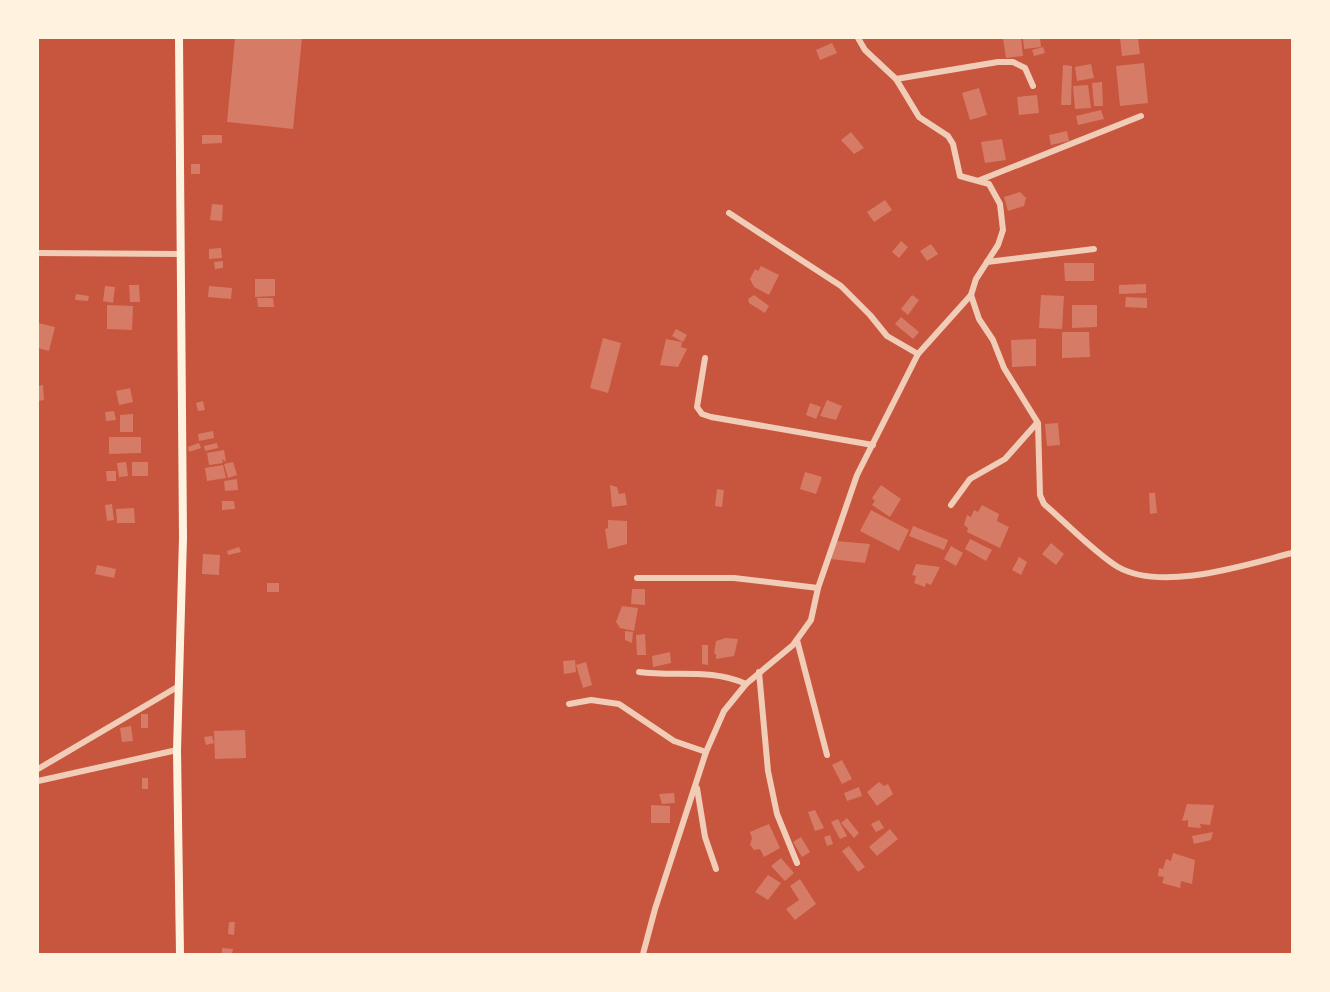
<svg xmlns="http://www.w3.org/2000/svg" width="1330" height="992" font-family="Barlow,sans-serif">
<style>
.building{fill:#d67c66}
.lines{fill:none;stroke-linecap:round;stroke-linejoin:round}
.minor{stroke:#f1ccb7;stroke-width:6}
.secondary{stroke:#fff3e0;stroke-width:8}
</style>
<rect width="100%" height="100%" fill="#c8553d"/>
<g class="building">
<polygon points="235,38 302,38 293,129 227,122"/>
<polygon points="1003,38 1021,38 1023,56 1006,58"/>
<polygon points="1023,38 1040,38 1041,47 1024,49"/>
<polygon points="1120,38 1138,38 1140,54 1122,56"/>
<polygon points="832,43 837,53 820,60 816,50"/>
<polygon points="1043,47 1045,53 1034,56 1032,50"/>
<polygon points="1144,63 1148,103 1120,106 1116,66"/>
<polygon points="1091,64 1094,78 1077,81 1075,67"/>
<polygon points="1063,65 1072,66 1071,105 1061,105"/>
<polygon points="1102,82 1103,106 1094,106 1092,83"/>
<polygon points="1088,85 1091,108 1075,109 1073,86"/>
<polygon points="979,88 987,115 970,120 962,93"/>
<polygon points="1037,95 1039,113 1019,115 1017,97"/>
<polygon points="1101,110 1104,119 1078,125 1076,116"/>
<polygon points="1067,131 1069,141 1051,145 1049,135"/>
<polygon points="851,132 864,148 854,154 841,140"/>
<polygon points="202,135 222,135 222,143 202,144"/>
<polygon points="1002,139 1006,160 985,163 981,142"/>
<rect x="191" y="164" width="9" height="10"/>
<polygon points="1020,192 1026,198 1024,206 1008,211 1004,197"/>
<polygon points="885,200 892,210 874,222 867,212"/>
<polygon points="212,204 223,205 222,221 210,220"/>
<polygon points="901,241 908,247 899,258 892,252"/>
<polygon points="931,244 938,254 927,261 920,251"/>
<polygon points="221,248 222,258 209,259 209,249"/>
<polygon points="223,261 223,268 215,269 214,262"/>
<polygon points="1064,263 1094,263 1094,281 1065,281"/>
<polygon points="761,266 779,275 769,295 754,287 750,279 755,269 758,271"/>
<polygon points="255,279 275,279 275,296 255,297"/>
<polygon points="1146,284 1146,293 1119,294 1119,285"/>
<polygon points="129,285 139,285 140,302 130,302"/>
<polygon points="105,286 115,287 113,303 103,301"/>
<polygon points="209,286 232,288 231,299 208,297"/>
<polygon points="76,294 89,296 88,301 75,300"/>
<polygon points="754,295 769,306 765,313 749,303 748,299"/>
<polygon points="912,295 919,300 908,315 901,309"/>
<polygon points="1041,295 1064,296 1062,329 1039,328"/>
<polygon points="1126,297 1147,298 1147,308 1125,307"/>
<polygon points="257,298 273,298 274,307 258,307"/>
<polygon points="107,305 133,306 132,330 107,329"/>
<polygon points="1072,305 1097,305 1097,327 1072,328"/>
<polygon points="901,317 919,332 913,339 895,324"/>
<polygon points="38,323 55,327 49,351 38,348"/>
<polygon points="676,329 687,335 683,342 672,336"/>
<polygon points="1062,332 1089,332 1090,357 1062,358"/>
<polygon points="603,338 621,343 608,393 590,388"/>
<polygon points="666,339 682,342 681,347 687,349 678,367 660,365"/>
<polygon points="1036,339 1036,366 1012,367 1011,340"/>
<polygon points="43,385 44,400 38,401 38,386"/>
<polygon points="130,388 133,402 119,405 116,391"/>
<polygon points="827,400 842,406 836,420 820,416"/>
<polygon points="203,401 205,410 198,411 196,403"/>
<polygon points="810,403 821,407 816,419 806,415"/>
<polygon points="114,411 116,420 106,421 105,412"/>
<polygon points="133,414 133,432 120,432 120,415"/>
<polygon points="1058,423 1060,445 1047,446 1045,424"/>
<polygon points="213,431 214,438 199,441 198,434"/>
<polygon points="109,437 141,437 141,453 109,454"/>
<polygon points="199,443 201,448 189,452 188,447"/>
<polygon points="217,443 218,448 205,451 204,446"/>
<polygon points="224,450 226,462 222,459 223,463 209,465 207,453"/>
<polygon points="126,462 128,476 119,477 117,463"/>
<rect x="132" y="462" width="16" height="14"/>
<polygon points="233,462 237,475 228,478 224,464"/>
<polygon points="223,465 226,478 207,481 205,468"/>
<polygon points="106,471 116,471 116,481 107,481"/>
<polygon points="805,472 822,477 816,494 800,489"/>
<polygon points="237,479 238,490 225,491 224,481"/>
<polygon points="610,485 617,487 619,494 625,493 627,505 612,507"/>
<polygon points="881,485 901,499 890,517 872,505 875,501 872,498"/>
<polygon points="717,489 724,490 722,507 715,506"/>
<polygon points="1149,493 1155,493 1157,513 1150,514"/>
<polygon points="222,501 234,501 235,509 222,510"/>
<polygon points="112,504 114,520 107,521 105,505"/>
<polygon points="982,505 999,514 997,521 1009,527 1000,548 967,532 968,528 964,525 967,515 971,517 974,510 978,512"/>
<polygon points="134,508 135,523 117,523 116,509"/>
<polygon points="871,510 909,530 899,551 860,531"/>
<polygon points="608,520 627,521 627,544 608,549 605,529 608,528"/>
<polygon points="913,526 948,540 944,550 909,536"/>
<polygon points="970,539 992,550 986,561 965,549"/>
<polygon points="836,541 870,544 865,563 831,559"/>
<polygon points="1051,543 1064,554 1056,565 1042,554"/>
<polygon points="951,546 963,553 956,566 944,559"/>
<polygon points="239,547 241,552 228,555 227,551"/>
<polygon points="203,554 220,555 219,575 202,574"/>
<polygon points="1019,557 1027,562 1021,575 1012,570"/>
<polygon points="916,564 940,567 931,585 926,583 925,587 914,583 916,576 912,575"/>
<polygon points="97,565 116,569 114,578 95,574"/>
<rect x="267" y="583" width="12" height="9"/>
<polygon points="632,589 645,589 645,605 631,604"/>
<polygon points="622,606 638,608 634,631 620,628 616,622"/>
<polygon points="625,631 633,632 632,643 625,640"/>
<polygon points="645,634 646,655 637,655 636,635"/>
<polygon points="726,638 738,639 734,656 716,659 716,654 714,654 716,641"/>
<polygon points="702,645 708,645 708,665 702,664"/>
<polygon points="670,652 671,663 653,667 652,656"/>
<polygon points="575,660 576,672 564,674 563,661"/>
<polygon points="586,662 592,685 583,688 576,665"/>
<rect x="141" y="714" width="7" height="14"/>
<polygon points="131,726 133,741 122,742 120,728"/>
<polygon points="245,730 246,758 215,759 214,731"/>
<polygon points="212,736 214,743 206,745 204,737"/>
<polygon points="842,760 852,779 842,784 832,765"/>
<rect x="142" y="778" width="6" height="11"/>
<polygon points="879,782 884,786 888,784 893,794 877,806 867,792"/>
<polygon points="859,787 862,796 847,801 844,793"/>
<polygon points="674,793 675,803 662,804 659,794"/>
<polygon points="1187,804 1214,805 1210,825 1200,824 1201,828 1188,827 1188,820 1182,821"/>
<polygon points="651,805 670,806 670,823 651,823"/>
<polygon points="815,810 824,828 815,831 808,812"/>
<polygon points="847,818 859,833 854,838 841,823"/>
<polygon points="838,819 847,836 840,839 831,822"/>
<polygon points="879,820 884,828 876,832 871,824"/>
<polygon points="769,824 780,848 764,857 760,849 754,850 750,845 752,838 750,832"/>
<polygon points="890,829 898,839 877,856 869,847"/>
<polygon points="1213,832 1211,840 1194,844 1192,836"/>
<polygon points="830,835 833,844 827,846 824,837"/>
<polygon points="801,837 810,852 802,857 793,842"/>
<polygon points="849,846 865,867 858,872 842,851"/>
<polygon points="1173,853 1195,860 1192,884 1181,881 1180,888 1162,883 1164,877 1158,876 1159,868 1163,869 1166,859 1171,861"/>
<polygon points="781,858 794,873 785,881 771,866"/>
<polygon points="768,875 781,883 768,900 755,892"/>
<polygon points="800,879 816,904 795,920 786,909 799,900 790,886"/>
<polygon points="229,922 235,922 234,935 228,934"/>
<polygon points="222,948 233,949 232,954 222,954"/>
</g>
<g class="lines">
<g class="minor">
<path d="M 858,38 L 865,50 L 896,79 L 919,117 L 948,136 L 953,144 L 960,176 L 989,184 L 1000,204 L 1003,230 L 998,245 L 976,279 L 971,295 L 979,319 L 993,340 L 1004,368 L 1038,423 L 1040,495 L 1044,504 C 1064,521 1096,554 1118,567 C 1162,592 1245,565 1292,553"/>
<polyline points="896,79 998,62 1013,62 1025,68 1033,86"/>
<polyline points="980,180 1141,116"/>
<polyline points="729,213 841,286 870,315 887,336 918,354"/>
<polyline points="38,253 180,254"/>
<polyline points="987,262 1094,249"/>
<polyline points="705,358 697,407 702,414 711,417 873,445"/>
<polyline points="951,505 970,479 1005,459 1037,423"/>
<polyline points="637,578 734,578 818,588"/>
<polyline points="797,640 827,755"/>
<path d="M 639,672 C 675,677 711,668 746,684"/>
<polyline points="759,672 768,771 777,814 797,863"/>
<polyline points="569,704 591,700 619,704 674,741 706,752"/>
<polyline points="38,769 179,686"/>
<polyline points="38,781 177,750"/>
<polyline points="697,788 705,837 716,869"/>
<polyline points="643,954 655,909 706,752 724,711 746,684 793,645 811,620 818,588 857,475 918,354 971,295"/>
</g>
<polyline class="secondary" points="179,38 183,538 177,750 180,954"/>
</g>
<rect width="1330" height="992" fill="none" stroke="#fff3e0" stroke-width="78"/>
</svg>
